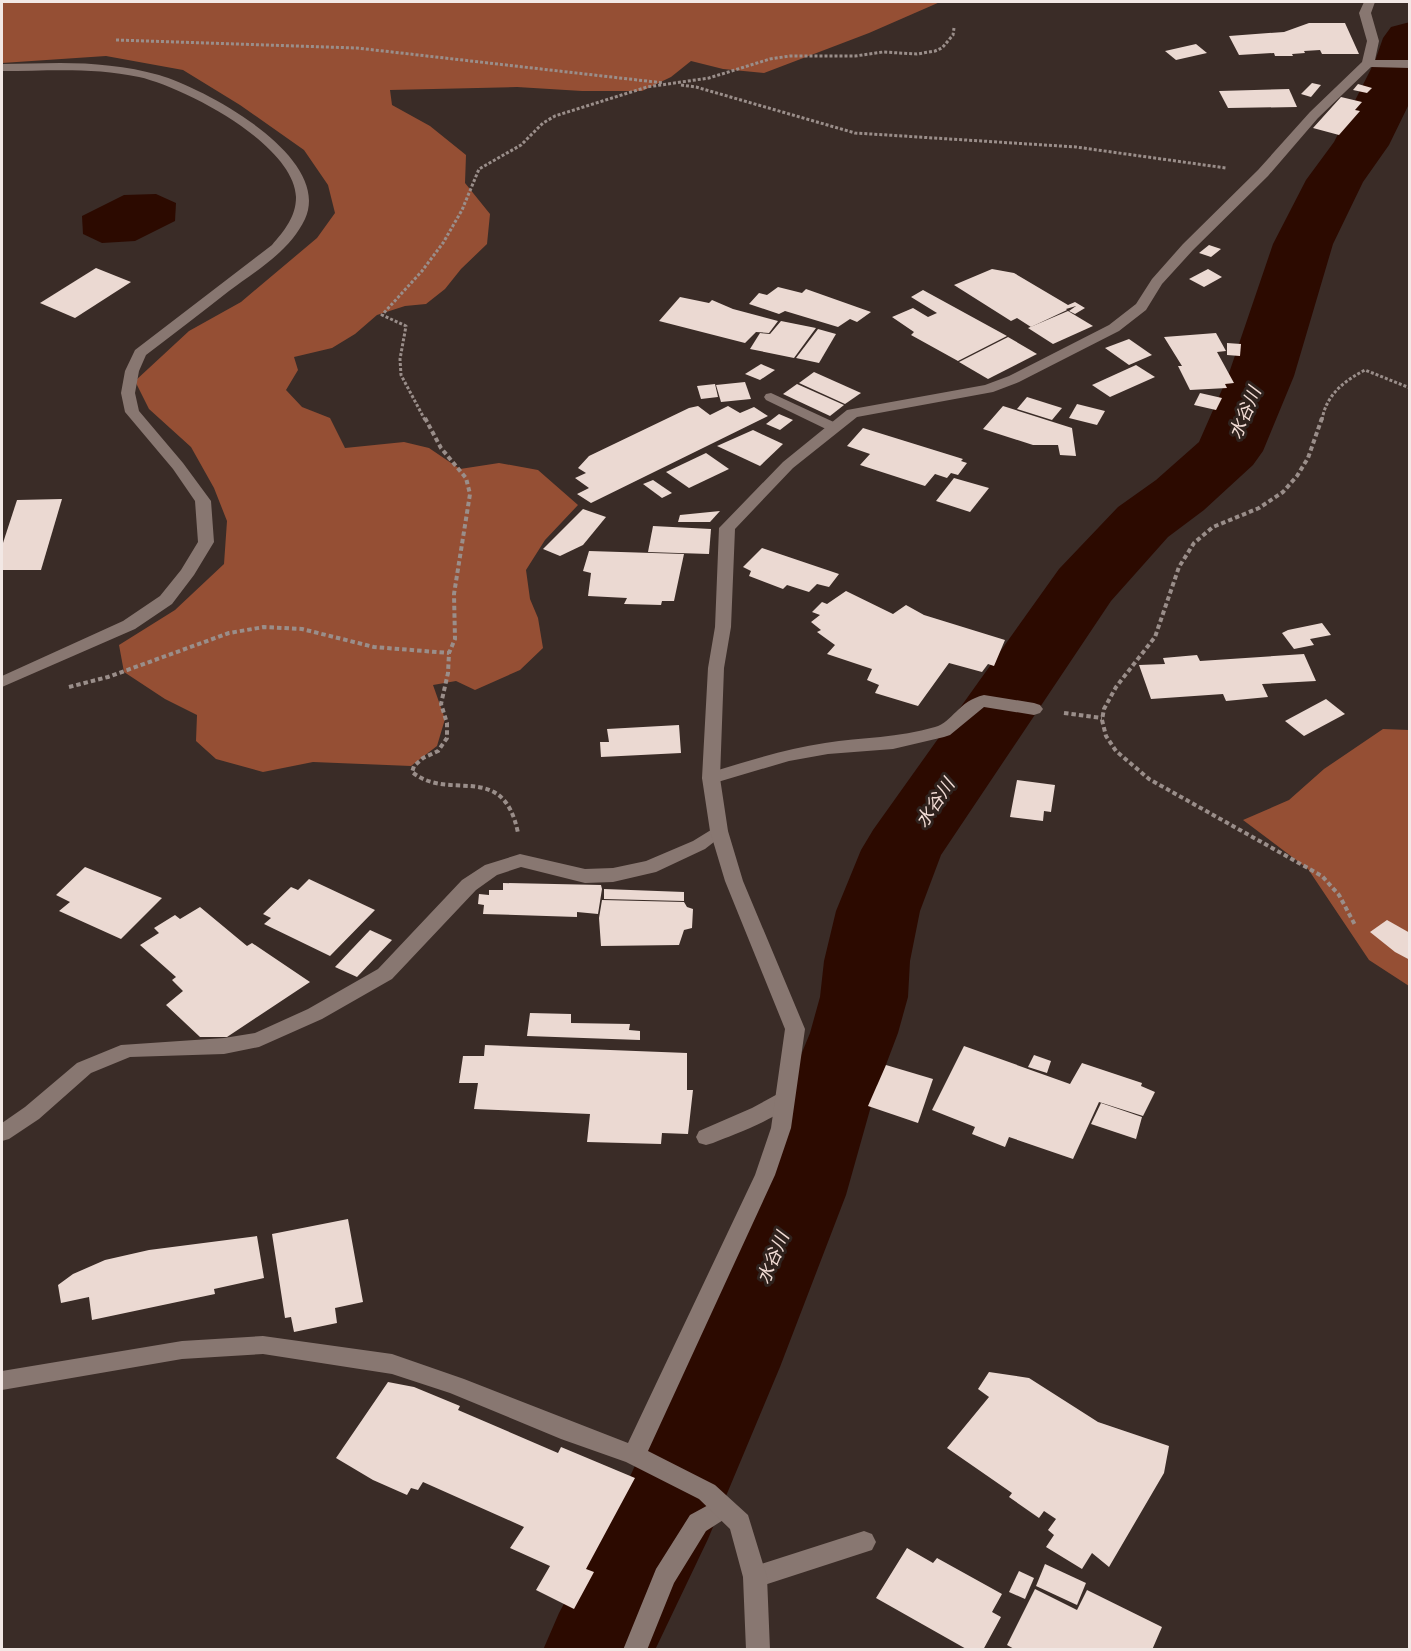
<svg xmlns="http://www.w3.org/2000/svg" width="1411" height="1651" font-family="'Nunito Sans','Noto Sans JP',sans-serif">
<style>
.forest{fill:#954f34}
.water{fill:#2c0a00}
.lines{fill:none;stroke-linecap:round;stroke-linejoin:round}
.river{fill:#2c0a00;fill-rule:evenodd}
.building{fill:#ebd9d2}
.path-far1{stroke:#9a8e8a;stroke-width:3;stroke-dasharray:3 2;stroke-linecap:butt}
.path{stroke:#9a8e8a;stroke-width:4;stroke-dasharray:4.5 3;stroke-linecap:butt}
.lane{fill:#887771;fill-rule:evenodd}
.street{fill:#887771;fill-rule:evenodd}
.labels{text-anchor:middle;stroke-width:6;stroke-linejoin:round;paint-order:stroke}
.water-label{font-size:18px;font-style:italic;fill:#f2dcd5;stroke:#2f221d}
</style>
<rect width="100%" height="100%" fill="#3a2c27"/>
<g class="forest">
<polygon points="2,2 940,2 869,33 764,73 723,69 691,61 671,77 642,91 582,91 517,87 390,90 392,105 430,126 466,155 465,183 490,214 487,244 461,269 445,289 426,304 405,306 377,315 355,334 332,348 294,357 298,370 286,390 302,407 330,418 345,448 404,442 429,448 460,469 499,463 538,470 578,505 545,540 526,570 530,599 538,618 543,648 520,670 475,690 456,681 433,685 445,719 437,746 411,766 313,762 263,772 216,759 196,741 197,715 165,699 124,672 119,645 175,610 224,564 227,521 214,488 191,447 149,409 135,381 189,331 241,302 317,238 335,213 328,185 304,150 240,105 183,70 106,56 2,63"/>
<polygon points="1383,729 1409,730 1409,986 1369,960 1308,869 1243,820 1289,800 1324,769"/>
</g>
<polygon class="water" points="156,194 176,203 175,221 135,241 102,243 83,234 82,216 124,195"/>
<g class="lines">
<polygon class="river" points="1410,22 1410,102 1389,145 1363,182 1333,244 1294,376 1263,451 1253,465 1204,510 1168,537 1111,601 941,855 920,911 910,961 908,997 898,1033 873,1099 846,1195 780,1367 708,1539 655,1650 543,1650 559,1613 617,1505 680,1367 752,1195 783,1099 810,1033 820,997 824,961 836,911 861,850 873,830 1059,569 1118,507 1156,480 1199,442 1228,376 1273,244 1306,180 1334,142 1375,61 1383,38 1391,27"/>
</g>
<g class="building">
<polygon points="1309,23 1345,23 1359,54 1322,54 1320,50 1304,51 1305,53 1292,54 1293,56 1275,56 1274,53 1239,55 1229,36 1284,32"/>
<polygon points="1196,44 1207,53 1176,60 1165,51"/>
<polygon points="1312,83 1321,85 1311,97 1301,94"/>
<polygon points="1358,84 1372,88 1367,93 1353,90"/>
<polygon points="1289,89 1297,107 1228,108 1219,91"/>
<polygon points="1341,97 1362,102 1355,110 1360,111 1339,135 1313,128"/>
<polygon points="1209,245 1221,249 1211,257 1199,253"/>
<polygon points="96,268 131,282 75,318 40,303"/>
<polygon points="992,269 1014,273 1068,305 1075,302 1085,308 1075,314 1069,311 1076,306 1066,309 1067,310 1031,327 1017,318 1011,321 954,285"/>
<polygon points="1208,269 1222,277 1204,287 1189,279"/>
<polygon points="778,287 802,293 806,289 871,312 857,322 850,319 838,327 785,311 779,314 749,304 759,293 767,295"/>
<polygon points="923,290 1007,336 958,361 911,335 914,332 892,317 913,308 928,317 937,313 911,297"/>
<polygon points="680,297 709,303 712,300 733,309 778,321 769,333 756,332 745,343 659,321"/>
<polygon points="1068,311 1093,326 1053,344 1028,328"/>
<polygon points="781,321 816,328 794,358 750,349 760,333 770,334"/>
<polygon points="818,329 836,334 819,363 796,358"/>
<polygon points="1216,333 1226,351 1217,352 1234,383 1225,384 1227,388 1190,390 1178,366 1182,366 1164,337"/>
<polygon points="1008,337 1037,354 988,379 959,362"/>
<polygon points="1129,339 1152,355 1129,365 1105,348"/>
<polygon points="1227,343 1241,344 1240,356 1227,355"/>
<polygon points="761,364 775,370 760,380 745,374"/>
<polygon points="1136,365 1155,377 1110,397 1092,385"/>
<polygon points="814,372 861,393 845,404 799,383"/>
<polygon points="745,382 751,399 721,402 716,385"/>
<polygon points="715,384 718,397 701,399 697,386"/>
<polygon points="797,384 844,405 830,416 783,394"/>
<polygon points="1200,393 1222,398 1216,410 1194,405"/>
<polygon points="1027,397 1062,408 1052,420 1017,409"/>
<polygon points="1077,404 1105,411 1097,425 1069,418"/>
<polygon points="698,406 710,415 728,406 740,413 754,407 768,416 591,503 577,494 589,488 575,478 586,473 578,468 589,456 689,408"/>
<polygon points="1003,406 1072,428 1076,456 1060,455 1058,445 1033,445 983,429"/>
<polygon points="779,414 793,420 780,430 766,424"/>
<polygon points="863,428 963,459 961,461 967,463 958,475 951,473 947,478 935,474 925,486 860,465 870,454 847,446"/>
<polygon points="753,430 783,444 760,466 717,446"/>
<polygon points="706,453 729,469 689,488 666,472"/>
<polygon points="954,478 989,488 970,512 936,501"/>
<polygon points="653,480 672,493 662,498 643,484"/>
<polygon points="62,499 41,570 2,570 2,546 17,500"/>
<polygon points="583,509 606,517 583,545 560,556 543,549"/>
<polygon points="720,511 710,522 678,522 680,515"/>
<polygon points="653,526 711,529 709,554 648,552"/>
<polygon points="762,548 839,574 829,587 817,584 809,592 787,585 783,589 749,576 751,571 743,567"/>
<polygon points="589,551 684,554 674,601 662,601 661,605 624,604 627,598 588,596 591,573 583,571"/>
<polygon points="846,591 893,614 906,605 924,615 1005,640 994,666 988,664 982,672 949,663 918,706 875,693 879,685 867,680 872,669 827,654 835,645 817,632 821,630 811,622 820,615 812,612 822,602 827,604"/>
<polygon points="1322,623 1331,635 1310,639 1314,645 1294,649 1282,633 1288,630"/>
<polygon points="1304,654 1316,681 1262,684 1268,697 1226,701 1223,694 1151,699 1139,665 1165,664 1163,658 1197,655 1200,661"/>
<polygon points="1326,699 1345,714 1304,736 1285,721"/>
<polygon points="679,725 681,753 601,757 600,742 609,742 607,729"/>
<polygon points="1017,780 1055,785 1051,812 1044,811 1043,821 1010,817"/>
<polygon points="85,867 162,898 121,939 59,911 70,902 56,895"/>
<polygon points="309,879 375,910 330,956 264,924 271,918 263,914 291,887 298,890"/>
<polygon points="503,883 601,885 602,889 598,914 577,912 577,917 483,914 484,905 478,904 479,894 489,895 489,890 503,890"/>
<polygon points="604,889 684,892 684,901 604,899"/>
<polygon points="602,900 684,902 687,907 693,909 692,928 684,930 679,945 601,946 599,918"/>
<polygon points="200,907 247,946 252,943 310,982 227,1037 200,1037 166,1005 183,991 172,980 176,977 140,945 159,933 154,928 175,915 180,919"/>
<polygon points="1387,920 1410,933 1410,960 1395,952 1370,932"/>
<polygon points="370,930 392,940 357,977 335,967"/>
<polygon points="530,1013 571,1014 571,1023 630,1024 629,1030 640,1031 640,1040 527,1036"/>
<polygon points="485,1045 687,1053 687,1090 693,1090 688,1134 662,1133 661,1144 587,1142 590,1114 474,1109 478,1083 459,1083 463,1056 484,1056"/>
<polygon points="964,1046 1070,1084 1082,1063 1142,1083 1141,1086 1155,1092 1143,1116 1099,1102 1073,1159 1009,1137 1005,1147 972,1134 975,1127 932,1110"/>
<polygon points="1034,1055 1051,1061 1047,1073 1028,1067"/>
<polygon points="886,1065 933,1079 918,1123 868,1106"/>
<polygon points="1101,1103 1142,1117 1136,1139 1091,1124"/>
<polygon points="348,1219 363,1302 335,1308 337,1323 294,1332 291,1317 285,1318 272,1234"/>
<polygon points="257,1236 264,1278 214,1289 215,1294 92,1320 89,1297 61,1303 58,1285 73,1274 105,1260 149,1250"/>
<polygon points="989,1372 1029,1378 1098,1422 1169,1446 1164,1473 1109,1567 1092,1553 1082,1569 1046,1547 1054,1535 1048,1530 1056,1519 1044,1511 1039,1518 1009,1497 1012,1493 947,1448 989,1397 978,1389"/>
<polygon points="388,1382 414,1387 460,1406 458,1410 558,1453 561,1447 635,1478 586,1569 594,1572 574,1609 536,1590 550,1566 510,1548 524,1527 423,1482 418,1490 411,1488 407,1495 373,1480 336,1458"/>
<polygon points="907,1548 933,1563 937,1558 1002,1594 992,1612 1001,1617 983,1650 968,1650 876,1598"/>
<polygon points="1045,1564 1086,1583 1077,1605 1036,1586"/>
<polygon points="1019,1571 1034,1578 1025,1599 1009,1592"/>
<polygon points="1035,1589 1077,1610 1087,1590 1162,1627 1152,1650 1016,1650 1007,1645"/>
</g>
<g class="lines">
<g class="path-far1">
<polyline points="116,40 357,48 664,83"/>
<polyline points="681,85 696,87 855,133 1076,147 1226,168"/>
<polyline points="425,420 401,375 400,359 406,326 382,315 422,271 443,243 462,210 479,169 521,145 543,123 555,116 647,87 709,78 770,59 790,56 855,56 883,52 917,54 935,51 942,48 953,35 954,28"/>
<path d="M 1322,420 C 1326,395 1344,381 1365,370 L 1410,388"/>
</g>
<g class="path">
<path d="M 425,418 L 441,448 L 466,478 L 470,494 L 454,594 L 455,639 L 449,653 L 448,673 L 441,704 L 447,723 L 447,738 L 438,751 L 423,758 L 414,766 L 412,772 C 450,803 503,759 518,833"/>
<polyline points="1322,418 1308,458 1297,476 1283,492 1259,508 1213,527 1194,543 1179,567 1155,637 1116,687 1104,709 1102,720 1106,736 1116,751 1149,779 1322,876 1339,895 1355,925"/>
<polyline points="69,687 108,677 229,633 264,627 302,629 374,647 449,653"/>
<polyline points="1064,713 1102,718"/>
</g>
<g class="lane">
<path d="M 60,63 C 93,63 127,66 159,75 C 206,89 333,157 305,219 C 290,251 256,271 229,291 C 202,312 174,334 146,355 L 139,371 L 135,393 L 139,411 L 183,463 L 211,501 L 214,542 L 194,575 L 172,604 L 135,629 L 2,687 L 2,676 L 123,621 L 160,596 L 181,570 L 198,542 L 195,501 L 173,469 L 125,412 L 121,393 L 125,371 L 135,350 L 272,245 C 284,231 296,217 296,197 C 294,144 184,87 139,77 C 93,67 47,71 2,71 L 2,64 Z"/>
<polygon points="771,393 838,424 840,427 838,430 828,430 766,400 764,397 766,394"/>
<path d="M 984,695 L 1034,703 L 1040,705 L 1043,709 L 1040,713 L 1034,715 L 984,707 L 950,735 L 944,737 L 893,749 L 828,754 L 789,761 L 711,784 L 705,782 L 702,778 L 705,774 C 745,762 784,749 825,743 C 862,737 899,738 935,727 C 953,722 958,701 984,695 Z"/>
<polygon points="719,825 725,827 728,831 705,849 656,872 613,882 585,883 521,867 497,875 476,890 392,979 322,1019 259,1047 224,1054 130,1057 91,1073 39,1119 9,1139 2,1141 2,1123 25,1107 77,1063 121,1045 224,1038 255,1033 308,1009 378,969 462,880 485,865 520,854 585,869 613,868 646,861 693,841"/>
<path d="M 785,1090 L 792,1092 L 795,1098 C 785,1117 734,1134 713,1143 L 706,1145 L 699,1143 L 696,1137 L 699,1131 L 752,1108 Z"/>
<polygon points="723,1497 731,1501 735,1508 731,1515 706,1531 674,1583 647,1650 623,1650 656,1569 690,1515"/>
<polygon points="864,1531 872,1534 876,1542 872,1550 755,1588 747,1585 743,1577 747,1569 755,1566"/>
</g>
<polygon class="street" points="1364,2 1375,2 1371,13 1379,41 1375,60 1410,60 1410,68 1371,67 1318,118 1268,176 1193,250 1162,284 1146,310 1119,331 1019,382 993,392 857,417 793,468 735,529 731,627 724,668 720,778 728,831 743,881 805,1029 791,1128 775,1175 648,1451 715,1485 748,1515 767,1577 770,1650 746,1650 743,1577 730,1529 699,1499 626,1462 561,1439 450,1393 392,1374 263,1354 182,1359 2,1390 2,1371 182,1341 263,1336 392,1354 464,1379 628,1443 755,1175 771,1128 785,1029 725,881 710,831 702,778 708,668 715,627 719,528 783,462 847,410 985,385 1009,376 1109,325 1136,304 1152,279 1183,244 1258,170 1310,112 1362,62 1367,41 1359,13"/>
</g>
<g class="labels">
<g class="water-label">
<text transform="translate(1245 413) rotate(-67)" y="6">水谷川</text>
<text transform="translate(935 803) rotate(-56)" y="6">水谷川</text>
<text transform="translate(773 1258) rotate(-67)" y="6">水谷川</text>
</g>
</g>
<rect width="1411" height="1651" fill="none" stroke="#f2e8e5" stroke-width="6"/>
</svg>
